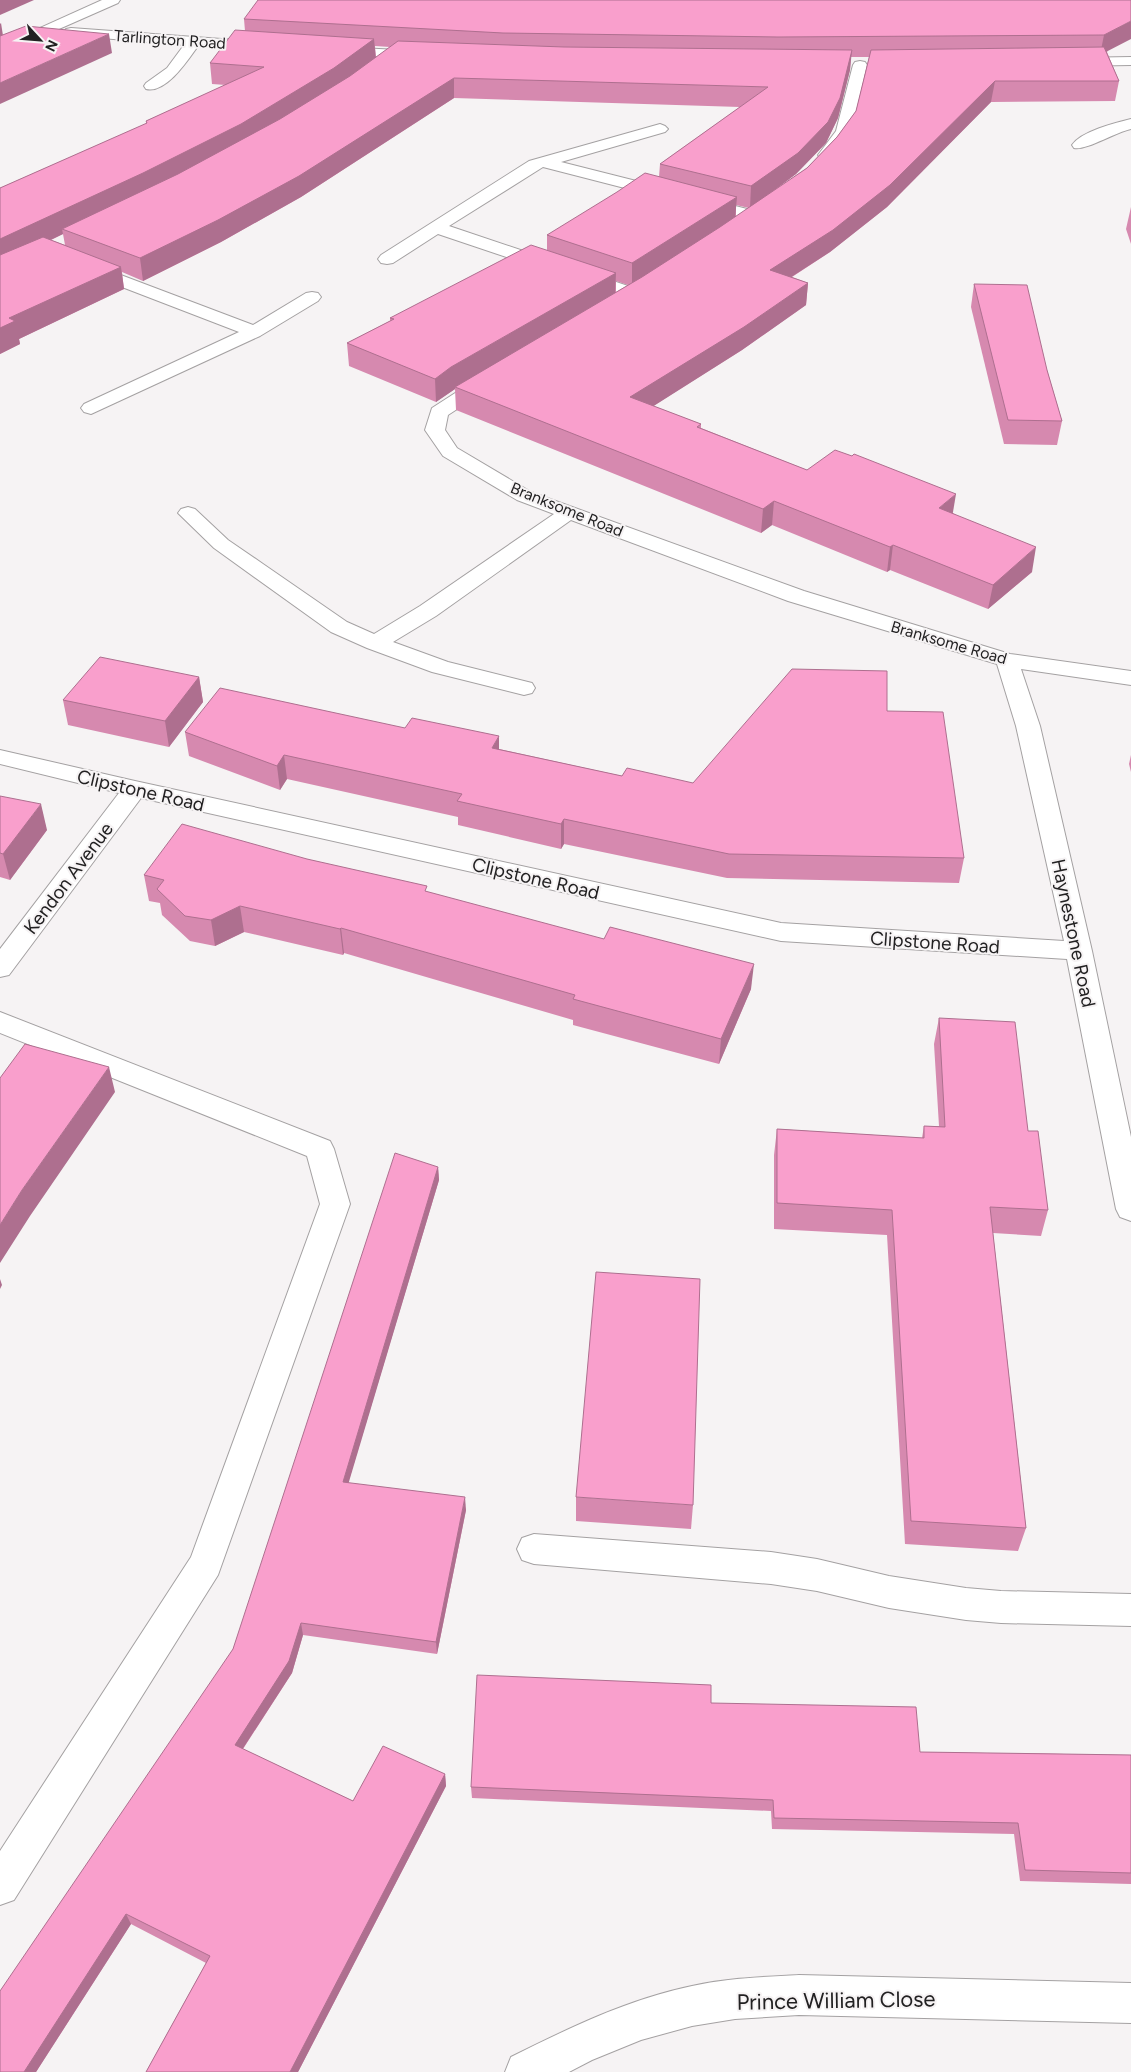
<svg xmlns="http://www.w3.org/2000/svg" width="1131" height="2072" font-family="Figtree,sans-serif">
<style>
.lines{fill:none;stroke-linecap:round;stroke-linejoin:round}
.minor-casing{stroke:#a4a1a2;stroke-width:2}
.minor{fill:#fff;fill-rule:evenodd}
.wall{fill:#d689af;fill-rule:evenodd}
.shaded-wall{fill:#ae6f8f}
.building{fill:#f99fcc;stroke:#ae6f8f}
.labels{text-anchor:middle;stroke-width:4;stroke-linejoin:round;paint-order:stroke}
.far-street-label{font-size:16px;fill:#222122;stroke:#f6f3f4}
.street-label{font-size:19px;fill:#222122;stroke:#f6f3f4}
.near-street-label{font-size:22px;fill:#222122;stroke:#f6f3f4}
</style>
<rect width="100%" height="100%" fill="#f6f3f4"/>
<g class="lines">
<defs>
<g id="minor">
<polygon points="102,0 120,0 118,3 0,55 0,46"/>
<path d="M 71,28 L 262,42 L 267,43 L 269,46 L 267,49 L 262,50 L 198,46 C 188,60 166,94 146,89 L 144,86 L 146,83 L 167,68 L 184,45 L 66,35 L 64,32 L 66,29 Z"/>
<polygon points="338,47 420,51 425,52 427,55 425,58 420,59 333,54 331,51 333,48"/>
<polygon points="1131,57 1131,65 1073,66 1068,65 1066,62 1068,59 1073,58"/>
<polygon points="860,61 865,62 867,65 852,131 832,158 820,158 818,155 836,131 853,65 855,62"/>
<path d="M 1131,119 L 1131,129 C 1116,132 1085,151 1074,148 L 1072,145 C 1082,131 1115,123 1131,119 Z"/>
<polygon points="660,124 665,126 668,129 665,132 561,162 759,212 761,216 759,220 753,221 543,167 449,226 640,290 643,294 640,298 634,299 628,298 438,234 393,263 387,264 381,263 378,259 381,255 529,161"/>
<polygon points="89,263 253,325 306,293 312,292 318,293 321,297 318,301 260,336 91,414 84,412 81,408 84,404 239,332 83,272 80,268 83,264"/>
<polygon points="487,375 494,377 496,381 494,385 448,415 445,430 457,448 531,492 804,591 1010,654 1131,671 1131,685 1021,669 1040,726 1092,951 1131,1137 1131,1221 1120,1217 1116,1209 1067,959 781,941 141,798 9,975 0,977 0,949 119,793 0,764 0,750 135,781 781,923 1064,941 1016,726 997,664 788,601 571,520 436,616 393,642 448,662 532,683 535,688 532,693 524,695 432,672 367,648 331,632 214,548 178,513 181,509 188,507 195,509 228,540 263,564 347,622 374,634 420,606 554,514 517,500 443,456 425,430 432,408 480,377"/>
<polygon points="0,1012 330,1141 334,1149 350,1204 218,1575 14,1900 0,1905 0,1851 191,1557 320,1204 307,1156 0,1033"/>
<polygon points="534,1534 771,1552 817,1559 889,1576 966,1588 1001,1591 1131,1594 1131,1626 1001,1623 966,1620 889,1608 817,1591 771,1584 534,1564 522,1560 517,1549 522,1538"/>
<path d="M 799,1975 L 1131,1983 L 1131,2023 L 799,2015 L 735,2019 L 692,2026 L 641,2040 L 592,2060 L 569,2072 L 505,2072 L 511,2057 C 569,2028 629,1999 692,1986 C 728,1978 763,1977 799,1975 Z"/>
</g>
</defs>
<use href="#minor" class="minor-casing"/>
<use href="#minor" class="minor"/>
</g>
<g class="wall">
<path d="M 1131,0 L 1107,52 L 1119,81 L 1115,101 L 991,102 L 887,207 L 830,252 L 792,277 L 808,283 L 806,305 L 742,350 L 653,406 L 701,424 L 701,428 L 807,470 L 953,513 L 1032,572 L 988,609 L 890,570 L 887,572 L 772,525 L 761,533 L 456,410 L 455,389 L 436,402 L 349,366 L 347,343 L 390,321 L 390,318 L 547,250 L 547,235 L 659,177 L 660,164 L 740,107 L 454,98 L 301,197 L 221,242 L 143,281 L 122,272 L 124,289 L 19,339 L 20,344 L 0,354 L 0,188 L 146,124 L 146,121 L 226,85 L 212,84 L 210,63 L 245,31 L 244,19 ZM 375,46 L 390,47 L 376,58 ZM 851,57 L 869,57 L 856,111 L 837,137 L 807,168 L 772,192 L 796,174 L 826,143 L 838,118 L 850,70 ZM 736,205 L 749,208 L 736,217 ZM 63,234 L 65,245 L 51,240 ZM 616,281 L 628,285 L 616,292 Z"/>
<polygon points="1131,207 1131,244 1126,229"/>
<polygon points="974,284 1047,370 1062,421 1057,445 1004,444 971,307"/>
<polygon points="199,677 203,702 169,747 68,725 63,700"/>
<polygon points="887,711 964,858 959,883 727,878 564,844 561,849 458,825 458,817 287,779 280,790 189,756 185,732 499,749 622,776 693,783"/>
<polygon points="1131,755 1131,772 1129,764"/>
<polygon points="0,796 47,830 10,880 0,877"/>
<polygon points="307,859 428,892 751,989 719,1064 573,1025 573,1020 344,953 343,955 244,932 215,946 190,941 162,915 160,903 149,901 144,875"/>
<polygon points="939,1018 1028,1131 1048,1210 1041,1236 993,1233 1026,1528 1018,1551 905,1544 887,1235 774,1229 774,1155 777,1129 922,1138 924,1126 939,1126 934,1044"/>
<polygon points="438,1167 439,1180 348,1483 466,1510 437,1654 303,1635 292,1673 243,1749 353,1801 445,1774 446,1786 298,2072 146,2072 206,1963 131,1924 36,2072 0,2072 233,1649"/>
<polygon points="576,1497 693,1505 691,1529 576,1521"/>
<polygon points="711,1703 920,1752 1131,1755 1131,1884 1020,1881 1014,1834 772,1829 771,1811 472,1798 471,1787"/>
</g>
<g class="shaded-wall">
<polygon points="0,0 34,0 0,15"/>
<polygon points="1131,21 1131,39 1100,55 1104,35"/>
<polygon points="1,23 4,42 0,45 0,24"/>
<polygon points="109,34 112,53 0,104 0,83"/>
<polygon points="374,39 376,60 243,145 62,229 63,234 0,264 0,239"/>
<polygon points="852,50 850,70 838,118 826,143 796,174 750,208 751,186"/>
<polygon points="454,78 454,98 301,197 221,242 143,281 140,258"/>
<polygon points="995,81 991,102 887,207 830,252 768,292 770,270"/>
<polygon points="737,197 735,219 632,286 632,263"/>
<polygon points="121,267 124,289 19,339 20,344 0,354 0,328 9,318"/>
<polygon points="616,273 615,295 455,387 455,389 436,402 435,379 451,367"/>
<polygon points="808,283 806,305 742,350 630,421 630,397"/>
<polygon points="956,494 952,518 939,508"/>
<polygon points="774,501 772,525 761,533 763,509"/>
<polygon points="893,545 890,570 887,572 890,547"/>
<polygon points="1036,547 1032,572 988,609 993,585"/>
<polygon points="199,677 203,702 169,747 165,721"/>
<polygon points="499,736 499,760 492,748"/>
<polygon points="284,755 287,779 280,790 277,766"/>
<polygon points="41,804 47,830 10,880 3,854"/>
<polygon points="564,819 564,844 561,849 561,824"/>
<polygon points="240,906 244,932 215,946 211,920"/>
<polygon points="341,928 344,953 343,955 340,929"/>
<polygon points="754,964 751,989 719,1064 721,1039"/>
<polygon points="109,1067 115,1092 30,1216 0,1263 0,1225 22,1190"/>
<polygon points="438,1167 439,1180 345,1495 343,1482"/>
<polygon points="0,1279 2,1285 0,1289"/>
<polygon points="465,1497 466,1510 437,1654 436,1642"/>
<polygon points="301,1623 303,1635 292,1673 238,1756 235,1745"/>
<polygon points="445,1774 446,1786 298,2072 290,2072"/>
<polygon points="126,1914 131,1924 36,2072 24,2072"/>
</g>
<g class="building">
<polygon points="258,0 1131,0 1131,21 1104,35 778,37 503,33 244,19"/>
<polygon points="26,26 109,34 0,83 0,36"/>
<polygon points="235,30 374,39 334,68 241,124 143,173 0,239 0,188 147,123 146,121 264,67 210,63"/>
<polygon points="398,41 564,47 852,50 840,98 828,122 798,153 751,186 660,164 768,87 454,78 299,176 218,220 140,258 62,229 178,174 280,119 350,76"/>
<polygon points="1104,47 1119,81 995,81 890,185 833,230 770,270 808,283 744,327 630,397 701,424 697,427 807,470 835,450 852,456 854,454 956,494 939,508 1036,547 993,585 893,545 890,547 774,501 763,509 455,387 642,277 720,227 807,168 837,137 856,111 871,50"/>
<polygon points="645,173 737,197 632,263 547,235 617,192"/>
<polygon points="43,237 121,267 9,318 15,321 0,328 0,255"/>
<polygon points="531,245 616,273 451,367 435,379 347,343 394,319 390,318"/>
<polygon points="974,284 1027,285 1047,370 1062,421 1008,420"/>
<polygon points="100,657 199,677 165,721 63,700"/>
<polygon points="792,669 887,671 887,711 943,712 964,858 729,854 564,819 561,824 457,801 462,794 284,755 277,766 185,732 220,688 405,728 412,718 499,736 492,748 622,776 627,768 693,783"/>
<polygon points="0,796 41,804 3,854 0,853"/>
<polygon points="182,824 307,859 427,886 425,891 604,939 610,927 754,964 721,1039 573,999 575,995 341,928 340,929 240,906 211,920 185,916 157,889 164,880 144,875"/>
<polygon points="939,1018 1015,1022 1028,1131 1038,1131 1048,1210 990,1207 1026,1528 911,1521 892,1210 777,1203 777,1129 924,1138 924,1126 945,1127"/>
<polygon points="25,1044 109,1067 22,1190 0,1225 0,1078"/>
<polygon points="395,1153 438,1167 343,1482 465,1497 436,1642 301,1623 289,1661 235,1745 353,1801 383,1746 445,1774 290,2072 146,2072 210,1956 126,1914 24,2072 0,2072 0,1991 233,1649"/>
<polygon points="596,1272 700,1279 693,1505 576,1497"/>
<polygon points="477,1675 711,1685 711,1703 916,1707 920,1752 1131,1755 1131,1873 1025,1870 1018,1823 774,1818 773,1800 471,1787"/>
</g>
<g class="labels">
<g class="far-street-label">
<text transform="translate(170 39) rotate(4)" y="6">Tarlington Road</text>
<text transform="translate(567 509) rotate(22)" y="6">Branksome Road</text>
<text transform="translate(949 642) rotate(16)" y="6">Branksome Road</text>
</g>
<g class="street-label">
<text transform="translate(141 790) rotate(13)" y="7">Clipstone Road</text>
<text transform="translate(68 878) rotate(-53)" y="7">Kendon Avenue</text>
<text transform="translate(536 878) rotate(13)" y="7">Clipstone Road</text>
<text transform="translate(1074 933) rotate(78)" y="7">Haynestone Road</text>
<text transform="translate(935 942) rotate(4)" y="7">Clipstone Road</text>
</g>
<g class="near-street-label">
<text transform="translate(836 2000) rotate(-1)" y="8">Prince William Close</text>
</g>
</g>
<g transform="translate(40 40) rotate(116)" stroke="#f6f3f4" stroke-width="4" paint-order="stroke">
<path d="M0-4L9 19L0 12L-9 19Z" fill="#222122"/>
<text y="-8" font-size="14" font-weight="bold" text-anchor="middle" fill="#222122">N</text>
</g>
</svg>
